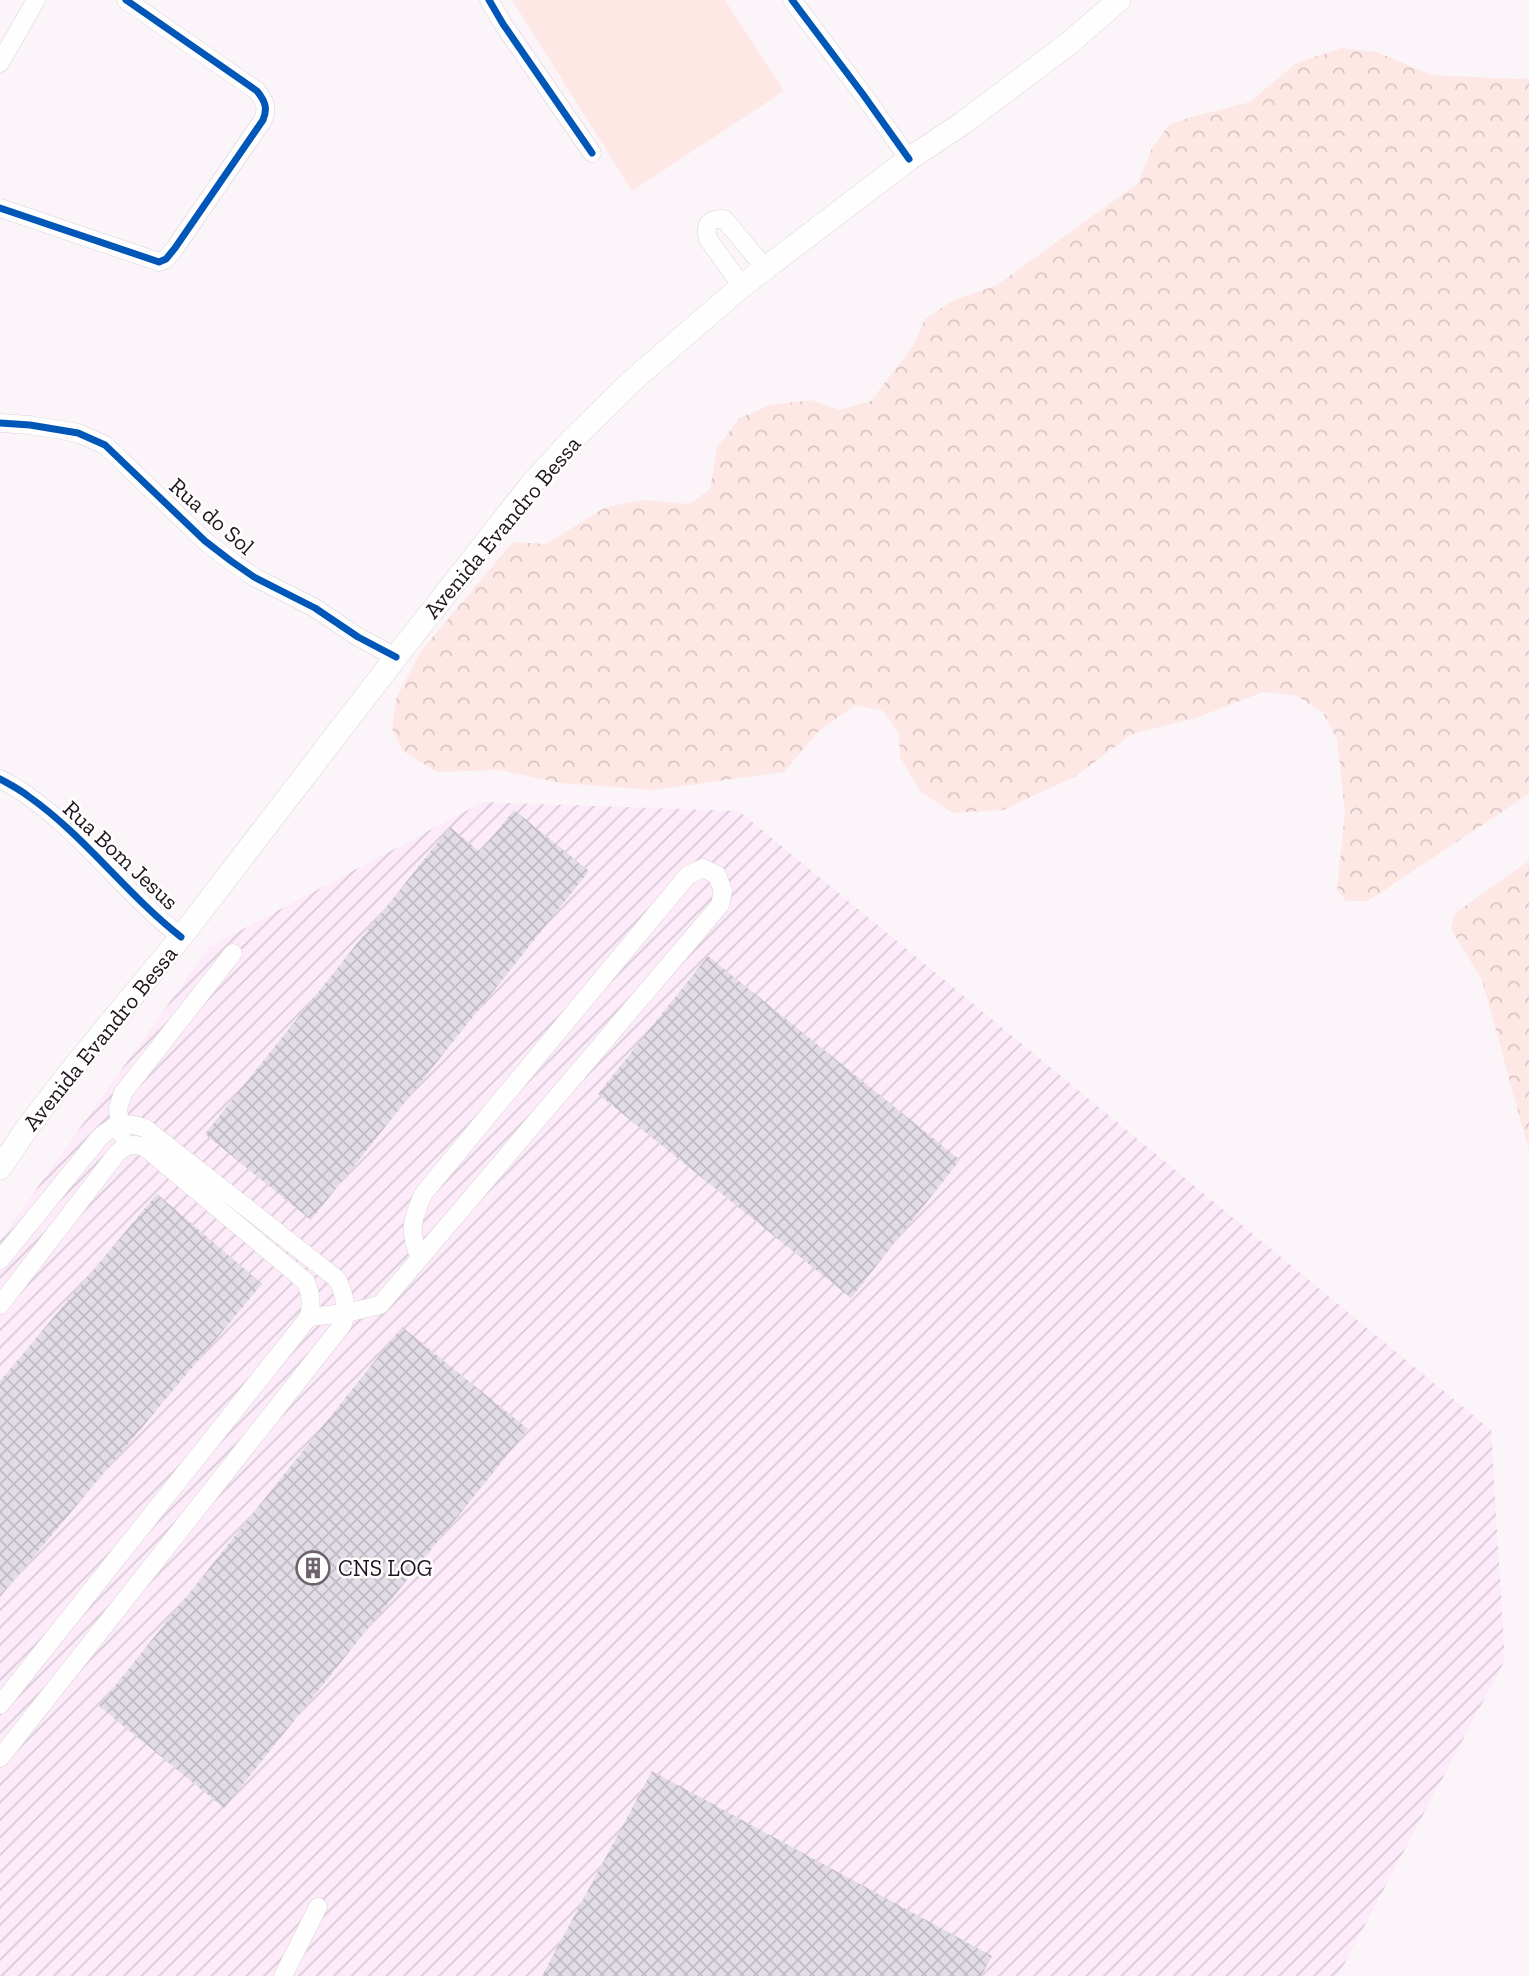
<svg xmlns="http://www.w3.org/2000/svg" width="1529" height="1976" font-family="'Zilla Slab',serif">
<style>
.industrial{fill:url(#industrial-furrows)}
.forest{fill:url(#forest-crowns)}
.pitch{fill:#fde8e5}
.building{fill:url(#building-cross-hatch)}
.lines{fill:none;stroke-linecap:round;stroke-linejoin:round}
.minor-casing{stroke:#dad2d9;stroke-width:19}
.major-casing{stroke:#dad2d9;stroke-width:24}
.minor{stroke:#fefefe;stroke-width:18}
.major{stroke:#fefefe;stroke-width:23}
.cycleway-casing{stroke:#fff;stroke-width:11}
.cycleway{stroke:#0057b8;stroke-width:7}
.labels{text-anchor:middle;stroke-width:5;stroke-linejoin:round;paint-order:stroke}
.street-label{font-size:23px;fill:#1f151e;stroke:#fff}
.poi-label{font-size:23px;fill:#1f151e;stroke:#fff;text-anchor:start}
</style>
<defs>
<pattern id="industrial-furrows" width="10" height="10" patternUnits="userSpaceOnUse" patternTransform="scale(1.75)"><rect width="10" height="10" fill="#fdebfa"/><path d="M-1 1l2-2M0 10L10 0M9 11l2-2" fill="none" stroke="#d8c9d6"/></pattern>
<pattern id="forest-crowns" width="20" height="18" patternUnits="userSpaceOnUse" patternTransform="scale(1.75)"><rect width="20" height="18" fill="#fde8e5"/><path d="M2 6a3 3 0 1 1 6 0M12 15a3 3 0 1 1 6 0" fill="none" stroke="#d8c6c4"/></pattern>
<pattern id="building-cross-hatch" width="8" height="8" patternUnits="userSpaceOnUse" patternTransform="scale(1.75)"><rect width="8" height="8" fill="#e1dce5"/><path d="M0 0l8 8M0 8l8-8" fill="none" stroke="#c1bcc4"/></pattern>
</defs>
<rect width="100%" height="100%" fill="#fbf5fa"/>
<polygon class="industrial" points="483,802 739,811 1491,1430 1505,1660 1338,1976 0,1976 0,1240 209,947"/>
<g class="forest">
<polygon points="1342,48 1377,52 1432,75 1518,79 1529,78 1529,794 1368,901 1346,901 1337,890 1345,812 1337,739 1323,713 1297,696 1263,692 1196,718 1132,734 1076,776 1003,810 952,813 920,791 900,757 899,733 883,711 855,705 818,732 784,772 653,790 560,783 499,770 437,772 403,751 392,729 396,699 421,651 513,542 546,544 606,507 644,500 690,504 710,489 717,447 740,418 770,405 811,400 840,410 871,401 913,346 925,319 952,301 997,285 1137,184 1153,146 1170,124 1195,116 1250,102 1296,63"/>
<polygon points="1529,861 1529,1151 1482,980 1451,929 1455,913"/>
</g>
<polygon class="pitch" points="512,0 725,0 784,91 632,191"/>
<g class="building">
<polygon points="514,810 589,871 311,1220 205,1134 450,827 480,852"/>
<polygon points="708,956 960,1160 851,1298 598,1094"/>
<polygon points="157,1194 262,1284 0,1597 0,1381"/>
<polygon points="402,1327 528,1429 224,1808 99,1706"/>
<polygon points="652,1771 992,1956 981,1976 542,1976"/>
</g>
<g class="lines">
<defs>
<g id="minor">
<polyline points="489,0 503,24 592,153"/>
<polyline points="792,0 862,93 909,159"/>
<polyline points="0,63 36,0"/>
<path d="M 0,208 L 159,262 L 166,259 L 175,248 L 263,120 C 268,108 265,101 257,91 L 126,0"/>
<path d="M 742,286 L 708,239 C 704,224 710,218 724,219 L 765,268"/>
<polyline points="0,423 30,425 78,433 105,445 205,541 231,561 254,577 315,608 358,637 396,657"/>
<path d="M 0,779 C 9,784 19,789 28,796 C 85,836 126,894 181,937"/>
<polyline points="121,1134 118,1108 123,1093 233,953"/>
<path d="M 0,1260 L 100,1137 C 116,1123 124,1121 145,1128 L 337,1279 C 345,1294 347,1307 343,1324 L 0,1758"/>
<path d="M 0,1305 L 118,1152 C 128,1144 135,1143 146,1148 L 306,1282 C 311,1294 312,1305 309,1317 L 0,1705"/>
<path d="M 309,1317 L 346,1313 L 380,1305 L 420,1258 L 720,905 L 723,891 L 717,875 L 703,868 L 688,875 L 424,1193 C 412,1218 408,1232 420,1258"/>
<polyline points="283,1976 318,1907"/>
</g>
<polyline id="major" points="0,1168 25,1131 70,1072 181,937 396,657 530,486 569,443 632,381 742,286 909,159 963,123 1067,45 1119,0"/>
</defs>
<use href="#minor" class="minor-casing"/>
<use href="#major" class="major-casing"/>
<use href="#minor" class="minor"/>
<use href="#major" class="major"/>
<defs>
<g id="cycleway">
<polyline points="489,0 503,24 592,153"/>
<polyline points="792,0 862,93 909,159"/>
<path d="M 0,208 L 159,262 L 166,259 L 175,248 L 263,120 C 268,108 265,101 257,91 L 126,0"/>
<polyline points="0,423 30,425 78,433 105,445 205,541 231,561 254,577 315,608 358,637 396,657"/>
<path d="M 0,779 C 9,784 19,789 28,796 C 85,836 126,894 181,937"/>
</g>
</defs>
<use href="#cycleway" class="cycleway-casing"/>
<use href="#cycleway" class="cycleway"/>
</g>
<defs>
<symbol id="building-ring" viewBox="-11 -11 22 22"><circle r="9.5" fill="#fff" stroke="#6c636b" stroke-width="1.5"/><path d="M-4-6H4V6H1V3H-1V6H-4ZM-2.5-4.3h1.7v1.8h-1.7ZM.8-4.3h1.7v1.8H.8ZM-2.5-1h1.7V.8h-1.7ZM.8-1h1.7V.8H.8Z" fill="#6c636b"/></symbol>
</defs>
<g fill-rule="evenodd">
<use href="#building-ring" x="294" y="1549" width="38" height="38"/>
</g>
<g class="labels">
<g class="street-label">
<text transform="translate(212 516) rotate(41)" y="8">Rua do Sol</text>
<text transform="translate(502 527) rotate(-50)" y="8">Avenida Evandro Bessa</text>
<text transform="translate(121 855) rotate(43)" y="8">Rua Bom Jesus</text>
<text transform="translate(100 1038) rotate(-51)" y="8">Avenida Evandro Bessa</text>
</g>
<g class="poi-label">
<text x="338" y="1576">CNS LOG</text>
</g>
</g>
</svg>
